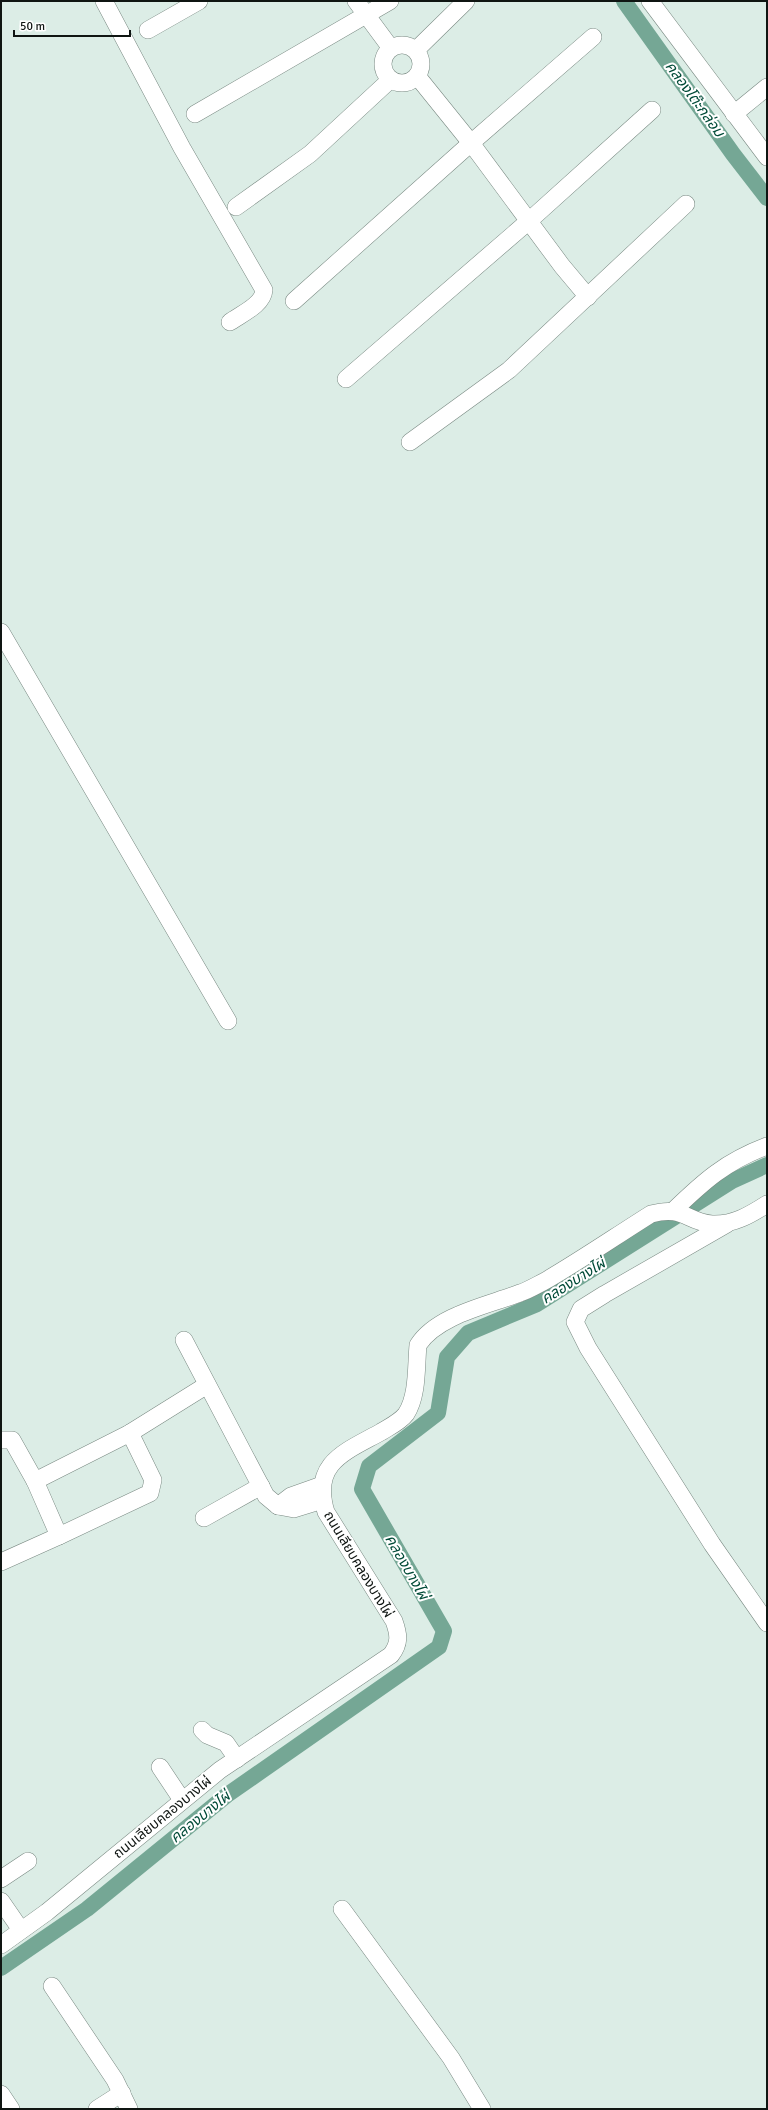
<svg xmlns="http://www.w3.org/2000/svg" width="768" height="2110" font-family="Signika,'Noto Sans Thai',sans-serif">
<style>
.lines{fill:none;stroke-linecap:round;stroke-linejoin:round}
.canal{stroke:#75a795;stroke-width:16}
.minor-casing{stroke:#798982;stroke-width:18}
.minor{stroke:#fff;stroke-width:17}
.labels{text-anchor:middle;stroke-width:4;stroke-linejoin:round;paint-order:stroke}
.street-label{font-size:14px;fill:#0f1512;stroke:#fff}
.water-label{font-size:15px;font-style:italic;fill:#004a37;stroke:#fff}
</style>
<rect width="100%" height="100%" fill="#dcede6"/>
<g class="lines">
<g class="canal">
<polyline points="624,1 733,154 767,198"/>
<polyline points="1,1968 87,1909 227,1795 439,1647 444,1631 362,1489 369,1466 438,1413 447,1357 468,1333 537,1304 732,1181 767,1165"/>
</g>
<defs>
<g id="minor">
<path d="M 104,1 L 182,148 L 264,290 C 263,305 241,314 230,322"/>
<polyline points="356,1 390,47"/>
<polyline points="650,1 767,157"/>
<polyline points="148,30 199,1"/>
<circle cx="402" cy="64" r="19"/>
<polyline points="416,50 466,1"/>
<polyline points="417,76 471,143 562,266 588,297"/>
<polyline points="195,114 390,1"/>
<polyline points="734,114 767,87"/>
<polyline points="236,207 310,154 390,80"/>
<polyline points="294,301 471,143 593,37"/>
<polyline points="346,379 530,220 652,110"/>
<polyline points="410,442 509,370 686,204"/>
<polyline points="1,632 228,1021"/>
<path d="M 673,1211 C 704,1181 725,1162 767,1146"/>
<polyline points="727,1224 605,1294 581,1309 575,1322 588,1348 712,1544 767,1623"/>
<polyline points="184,1340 266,1496 278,1506"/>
<polyline points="1,1440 12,1440 35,1481 130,1433 207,1385"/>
<polyline points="35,1481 59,1536 150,1493 153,1480 130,1433"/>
<polyline points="322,1485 291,1496 278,1506 294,1509 323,1500"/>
<polyline points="204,1518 261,1486"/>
<polyline points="1,1562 59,1536"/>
<polyline points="202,1730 207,1735 226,1743 237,1759"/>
<polyline points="160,1767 182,1800"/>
<polyline points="1,1879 28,1861"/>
<polyline points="1,1901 21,1930"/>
<polyline points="342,1909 451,2058 482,2109"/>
<path d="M 1,1945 L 47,1912 L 220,1770 L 391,1655 C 400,1643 399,1635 394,1621 L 326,1512 C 311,1463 345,1452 381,1432 C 389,1427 400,1422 406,1414 C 418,1396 416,1366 418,1345 C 437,1315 489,1305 520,1293 C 529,1290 537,1285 545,1281 C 581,1260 616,1236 651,1214 C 684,1205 686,1222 712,1224 C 733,1225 750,1215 767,1204"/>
<polyline points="52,1986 115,2080 129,2109"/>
<polyline points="1,2094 11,2109"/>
<polyline points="97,2109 122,2093"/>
</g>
</defs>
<use href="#minor" class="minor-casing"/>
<use href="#minor" class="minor"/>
</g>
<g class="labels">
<g class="street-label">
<text transform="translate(359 1564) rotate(59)" y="5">ถนนเลียบคลองบางไผ่</text>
<text transform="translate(162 1817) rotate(-39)" y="5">ถนนเลียบคลองบางไผ่</text>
</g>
<g class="water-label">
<text transform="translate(695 99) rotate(54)" y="5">คลองโต๊ะกล่อม</text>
<text transform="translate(573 1281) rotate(-32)" y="5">คลองบางไผ่</text>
<text transform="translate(407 1567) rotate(60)" y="5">คลองบางไผ่</text>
<text transform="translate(200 1817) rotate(-39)" y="5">คลองบางไผ่</text>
</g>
</g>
<rect width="768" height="2110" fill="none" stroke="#0f1512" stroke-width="4"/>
<path d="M14 30v6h116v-6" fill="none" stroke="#0f1512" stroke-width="2"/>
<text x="20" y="30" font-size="12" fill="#0f1512" stroke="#ffffff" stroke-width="3" paint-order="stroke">50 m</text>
</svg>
